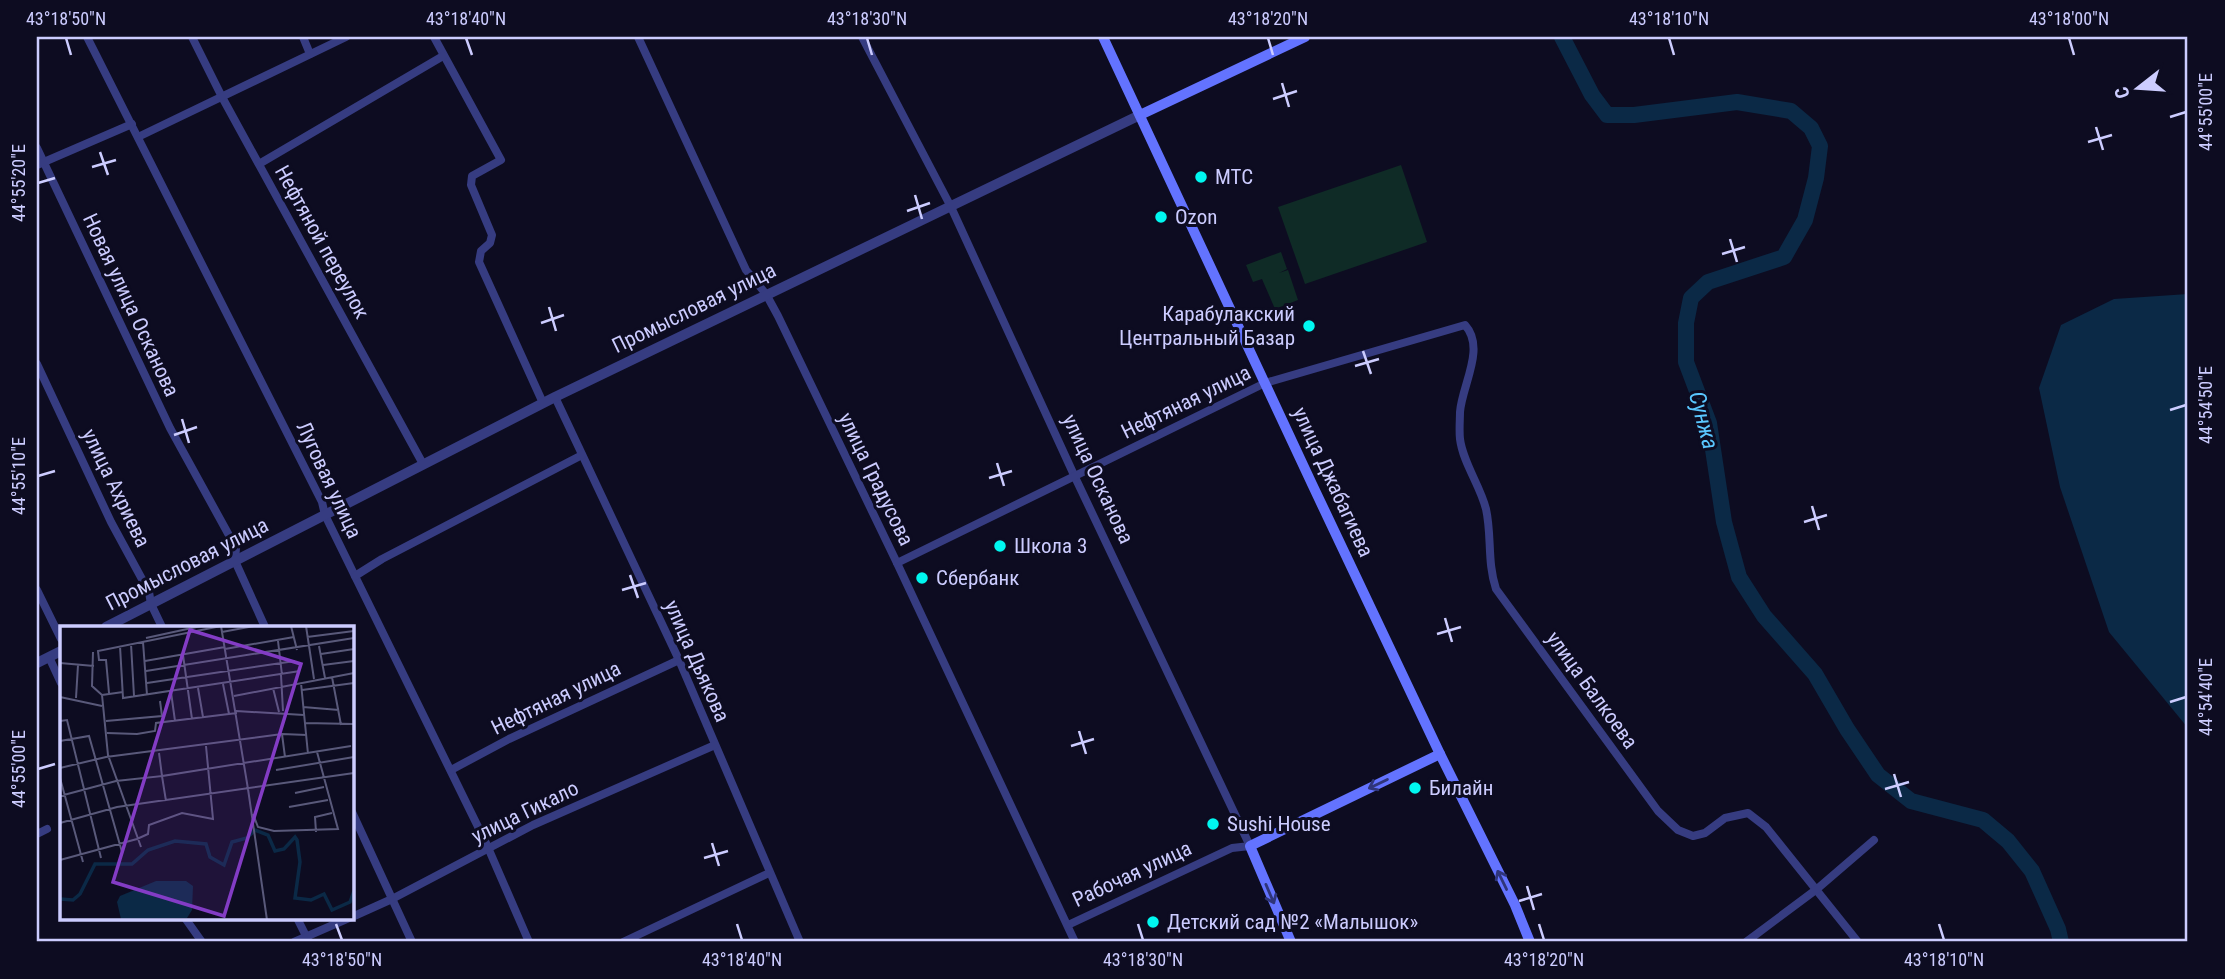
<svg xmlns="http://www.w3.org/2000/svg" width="2225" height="979" font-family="'Roboto Condensed',sans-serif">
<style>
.green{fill:#0f2b26}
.water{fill:#0b2946}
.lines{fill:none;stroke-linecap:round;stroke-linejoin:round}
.river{stroke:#0b2946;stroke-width:16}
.minor{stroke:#363c81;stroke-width:8}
.tertiary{stroke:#363c81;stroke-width:10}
.secondary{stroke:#6373ff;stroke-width:10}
.oneway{stroke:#2f357a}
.ticks{fill:none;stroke:#ccf;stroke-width:2.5}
.poi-dot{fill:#00f7f0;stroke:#0d0c21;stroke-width:2.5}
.labels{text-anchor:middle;stroke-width:6;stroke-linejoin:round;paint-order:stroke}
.poi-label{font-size:21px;fill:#ccf;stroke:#0d0c21;text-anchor:start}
.street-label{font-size:21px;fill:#ccf;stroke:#0d0c21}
.water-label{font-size:23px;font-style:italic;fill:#5ac7ff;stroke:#0d0c21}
.inset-river{fill:none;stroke:#0b2946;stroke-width:3.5}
.inset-road{fill:none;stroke:#59597a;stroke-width:2}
.view{fill:#833cc5;fill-opacity:0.15;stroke:#833cc5;stroke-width:3.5}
.inset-edge{fill:none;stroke:#ccf;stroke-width:3.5}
.neatline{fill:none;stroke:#ccf;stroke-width:2.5}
.ticks-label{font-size:18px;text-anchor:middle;fill:#ccf}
</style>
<rect width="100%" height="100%" fill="#0d0c21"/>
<g class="green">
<polygon points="1401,165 1427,242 1305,284 1278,207"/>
<polygon points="1281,252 1287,269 1279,273 1288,270 1298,300 1275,309 1262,279 1253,282 1246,265"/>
</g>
<polygon class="water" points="2188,294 2188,728 2109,632 2060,487 2039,388 2061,325 2114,299"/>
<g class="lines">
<polyline class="river" points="1562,37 1592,95 1607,115 1634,115 1737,102 1791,111 1811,128 1820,146 1816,178 1805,220 1784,257 1708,282 1691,298 1686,323 1686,362 1709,423 1724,522 1739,577 1764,616 1815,674 1847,729 1878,775 1911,801 1983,820 2008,841 2032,871 2058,929 2061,942"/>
<g class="minor">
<polyline points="87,37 322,502 325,515 486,843 529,942"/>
<polyline points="192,37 222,97 423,464"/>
<polyline points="303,37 310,54"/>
<polyline points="434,37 501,160 472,176 471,185 492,235 490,243 481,251 479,262 543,403"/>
<polyline points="638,37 746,270 766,294 778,316 897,563 1075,942"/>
<polyline points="862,37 951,207 1074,475 1250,846 1232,848 1068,925"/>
<polyline points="138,137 346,37"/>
<polyline points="37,148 170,428 236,548 235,561 265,627"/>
<polyline points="259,164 443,56"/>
<polyline points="37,165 132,124"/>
<polyline points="37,364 111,522 149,592 151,604 162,627"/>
<polyline points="555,397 679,660 800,942"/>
<path d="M 897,563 L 1265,383 L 1465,325 C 1486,348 1462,385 1460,412 C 1460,420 1459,430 1460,439 C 1463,463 1480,485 1486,509 C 1492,536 1487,562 1496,589 L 1658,811 L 1678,830 L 1693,836 L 1705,833 L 1725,818 L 1748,813 L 1766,827 L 1858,942"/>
<polyline points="355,576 382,559 582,455"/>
<polyline points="37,590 61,639"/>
<polyline points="49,657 61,683"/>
<polyline points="451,770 509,739 679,660"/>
<polyline points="352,812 412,942"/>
<polyline points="37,834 47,829"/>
<polyline points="352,917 392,899 533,825 715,745"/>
<polyline points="185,918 202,942"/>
<polyline points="297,918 309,942"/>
<polyline points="294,942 349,918"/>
<polyline points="623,942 769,873"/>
<polyline points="1746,942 1817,889 1874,840"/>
</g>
<g class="tertiary">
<polyline points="106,627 555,397 1140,115"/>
<polyline points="37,663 61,651"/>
</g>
<g class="secondary">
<polyline points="1103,37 1312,484 1440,754 1515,905 1530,942"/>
<polyline points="1140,115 1305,37"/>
<polyline points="1291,942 1250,846 1440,754"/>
</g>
</g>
<defs><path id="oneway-shaft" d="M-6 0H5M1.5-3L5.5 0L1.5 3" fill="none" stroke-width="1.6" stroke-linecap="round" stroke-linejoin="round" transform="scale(1.75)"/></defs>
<g class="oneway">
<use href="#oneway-shaft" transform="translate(1378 784) rotate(154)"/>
<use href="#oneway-shaft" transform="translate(1502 880) rotate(-116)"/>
<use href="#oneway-shaft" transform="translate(1270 894) rotate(67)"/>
</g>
<path class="ticks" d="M 66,38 L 71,55M 466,38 L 472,55M 867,38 L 872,55M 1268,38 L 1273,55M 1669,38 L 1674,55M 2069,38 L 2074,55M 1282,83 L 1289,107M 1273,99 L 1297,91M 2170,117 L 2186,112M 2096,127 L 2103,150M 2088,142 L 2112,135M 100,152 L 108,175M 92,167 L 116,160M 38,183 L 55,178M 915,195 L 922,219M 907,211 L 930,203M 1730,239 L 1737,262M 1722,254 L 1745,247M 549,307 L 556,331M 541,323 L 564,315M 1363,351 L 1371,374M 1355,366 L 1379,359M 2170,410 L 2186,405M 182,419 L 189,443M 174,435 L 197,427M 997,463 L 1004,486M 38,476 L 55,471M 989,478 L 1012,471M 1812,506 L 1819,530M 1804,522 L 1827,515M 630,575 L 638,598M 622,590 L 646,583M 1445,618 L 1452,642M 1437,634 L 1461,627M 2170,702 L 2186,697M 1079,731 L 1086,754M 1071,746 L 1094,739M 38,769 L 55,764M 1894,774 L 1901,797M 1885,789 L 1909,782M 712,843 L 719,866M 704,858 L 728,851M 1527,886 L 1534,910M 1519,901 L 1542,894M 336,924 L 342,940M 737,924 L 742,940M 1138,924 L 1143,940M 1539,924 L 1544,940M 1939,924 L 1944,940"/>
<g class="poi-dot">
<circle cx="1201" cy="177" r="7"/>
<circle cx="1161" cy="217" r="7"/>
<circle cx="1309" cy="326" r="7"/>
<circle cx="1000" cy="546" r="7"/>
<circle cx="922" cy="578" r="7"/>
<circle cx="1415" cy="788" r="7"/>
<circle cx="1213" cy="824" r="7"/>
<circle cx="1153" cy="922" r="7"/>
</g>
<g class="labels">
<g class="poi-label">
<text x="1215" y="184">МТС</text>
<text x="1175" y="224">Ozon</text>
<text x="1295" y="321" text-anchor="end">Карабулакский<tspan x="1295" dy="24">Центральный Базар</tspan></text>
<text x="1014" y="553">Школа 3</text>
<text x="936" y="585">Сбербанк</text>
<text x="1429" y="795">Билайн</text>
<text x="1227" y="831">Sushi House</text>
<text x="1167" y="929">Детский сад №2 «Малышок»</text>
</g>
<g class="street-label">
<text transform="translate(322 242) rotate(61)" y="7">Нефтяной переулок</text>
<text transform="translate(131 305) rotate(65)" y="7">Новая улица Осканова</text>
<text transform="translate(694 308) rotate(-26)" y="7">Промысловая улица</text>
<text transform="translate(1186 402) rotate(-26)" y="7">Нефтяная улица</text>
<text transform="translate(876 479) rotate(64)" y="7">улица Градусова</text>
<text transform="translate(1098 479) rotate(65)" y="7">улица Осканова</text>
<text transform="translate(329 480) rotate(65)" y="7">Луговая улица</text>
<text transform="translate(1333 482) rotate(65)" y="7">улица Джабагиева</text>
<text transform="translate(116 488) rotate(64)" y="7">улица Ахриева</text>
<text transform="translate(187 564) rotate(-27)" y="7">Промысловая улица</text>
<text transform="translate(697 661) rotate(66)" y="7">улица Дьякова</text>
<text transform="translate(1592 690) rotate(54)" y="7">улица Балкоева</text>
<text transform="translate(556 698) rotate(-26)" y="7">Нефтяная улица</text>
<text transform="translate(525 812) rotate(-26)" y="7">улица Гикало</text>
<text transform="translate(1132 874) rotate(-25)" y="7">Рабочая улица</text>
</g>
<g class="water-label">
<text transform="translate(1704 420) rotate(75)" y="8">Сунжа</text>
</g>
</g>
<g transform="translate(60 626)">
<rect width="294" height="294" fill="#0d0c21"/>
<path d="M 96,255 L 126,255 L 133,260 L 132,284 L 127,292 L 61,293 L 57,276 L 60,270 Z" fill="#0b2946"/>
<path class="inset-river" d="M 0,273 L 13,274 L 20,268 L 35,238 L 72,238 L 88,224 L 115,215 L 146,218 L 150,231 L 164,239 L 172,216 L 187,212 L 195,204 L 208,209 L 215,225 L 224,223 L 235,211 L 237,214 L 240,236 L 235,272 L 251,274 L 264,268 L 272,284 L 290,276 L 294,265"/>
<path class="inset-road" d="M 161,0 L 188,163M 231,0 L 237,24M 246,0 L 254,53M 162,6 L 194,0M 247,11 L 294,5M 86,12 L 141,0M 218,15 L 222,49M 83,16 L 87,69M 71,18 L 74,70M 60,20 L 63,72 L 240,45M 259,20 L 265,52M 165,23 L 234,11M 33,26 L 32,60 L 42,69 L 48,129 L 81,221M 261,28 L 294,23M 123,29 L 132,93M 85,35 L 165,21M 0,37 L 34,40M 263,39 L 294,35M 86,45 L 294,12M 221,49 L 223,85M 272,51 L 281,99M 87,57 L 235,35M 241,57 L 248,128M 163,58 L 169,88M 138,62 L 143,91M 213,62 L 219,86M 242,64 L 294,57M 111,66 L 115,95M 49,67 L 46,34 L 39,34 L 38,25 L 161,0M 42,69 L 63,66M 174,70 L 294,47M 0,71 L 42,80M 16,72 L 18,39M 243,81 L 279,84M 176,85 L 244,89M 0,95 L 7,94 L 41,232M 46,95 L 102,90 L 100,75M 245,97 L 294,98M 47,107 L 77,108 L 95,105 L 96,97 L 177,87M 222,108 L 225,131M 0,115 L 29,110 L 62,226M 99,127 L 102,150 L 291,120M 0,142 L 46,131 L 222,108 L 247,109M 216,144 L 294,131M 0,152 L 23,236M 188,163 L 207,294M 235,167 L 264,161M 0,170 L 56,155 L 102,150 L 106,175M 229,181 L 268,174M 193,188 L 198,201 L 214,205 L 278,203 L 257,126M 0,197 L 57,181 L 294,147M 256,206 L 255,191 L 272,187M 0,234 L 77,213 L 88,208 L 89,199 L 122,187 L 153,193 L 146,120"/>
<path class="view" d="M 130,4 L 241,38 L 164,290 L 53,256 Z"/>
<rect width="294" height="294" class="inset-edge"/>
</g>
<rect width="2225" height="979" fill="none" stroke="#0d0c21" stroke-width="77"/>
<g transform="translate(2138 88) rotate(253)" stroke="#0d0c21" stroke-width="5" paint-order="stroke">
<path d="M0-5L12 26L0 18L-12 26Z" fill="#ccccff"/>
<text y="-10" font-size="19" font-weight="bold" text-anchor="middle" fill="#ccccff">С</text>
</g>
<rect x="38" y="38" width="2148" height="902" class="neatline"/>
<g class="ticks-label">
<text x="66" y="25">43°18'50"N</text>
<text x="466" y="25">43°18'40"N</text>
<text x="867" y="25">43°18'30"N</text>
<text x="1268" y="25">43°18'20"N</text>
<text x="1669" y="25">43°18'10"N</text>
<text x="2069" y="25">43°18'00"N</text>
<text transform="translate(2206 112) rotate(-90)" y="6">44°55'00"E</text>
<text transform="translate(19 183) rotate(-90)" y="6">44°55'20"E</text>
<text transform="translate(2206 405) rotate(-90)" y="6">44°54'50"E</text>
<text transform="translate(19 476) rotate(-90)" y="6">44°55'10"E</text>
<text transform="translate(2206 697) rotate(-90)" y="6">44°54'40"E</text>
<text transform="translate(19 769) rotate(-90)" y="6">44°55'00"E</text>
<text x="342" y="966">43°18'50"N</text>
<text x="742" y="966">43°18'40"N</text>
<text x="1143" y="966">43°18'30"N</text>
<text x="1544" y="966">43°18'20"N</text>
<text x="1944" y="966">43°18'10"N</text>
</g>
</svg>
